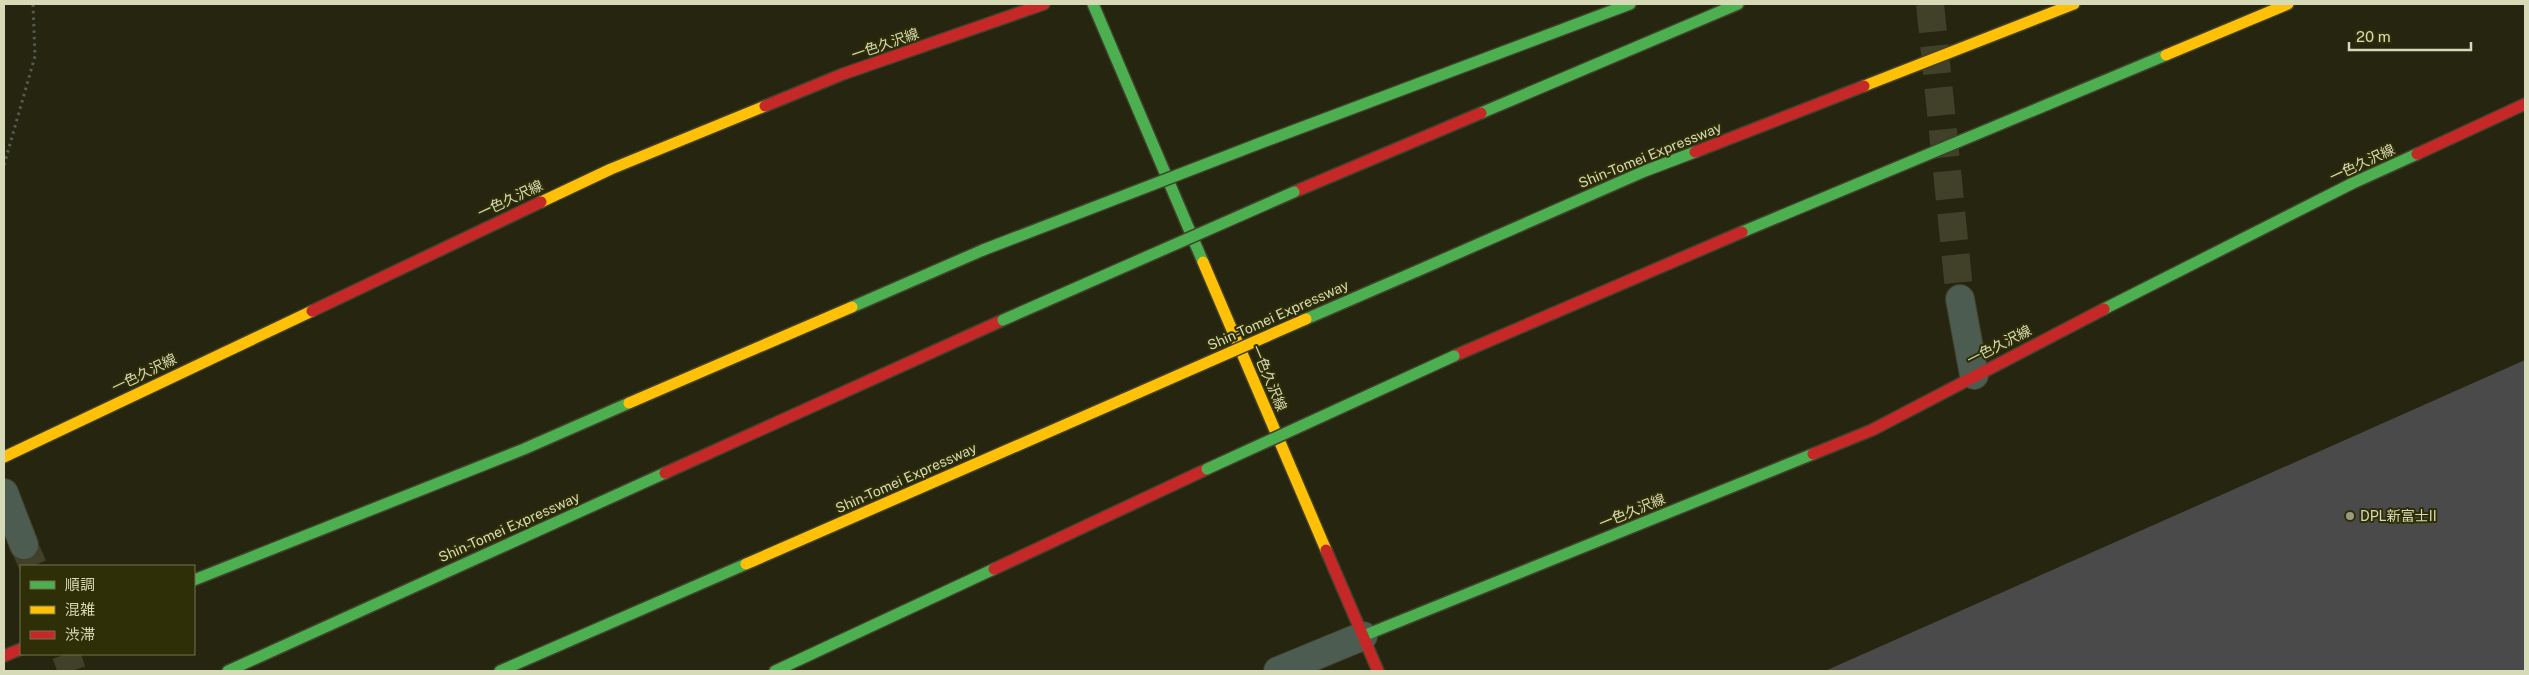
<svg xmlns="http://www.w3.org/2000/svg" width="2529" height="675" font-family="'Public Sans','Noto Sans JP',sans-serif">
<style>
.building{fill:#4b4a4b}
.lines{fill:none;stroke-linecap:round;stroke-linejoin:round}
.street-tunnel{stroke:#414129;stroke-width:28;stroke-dasharray:28 14;stroke-linecap:butt}
.street-casing{stroke:#41412c;stroke-width:30}
.fast-casing{stroke:#41412c;stroke-width:14}
.slow-casing{stroke:#41412c;stroke-width:14}
.jam-casing{stroke:#41412c;stroke-width:14}
.path{stroke:#525c51;stroke-width:3;stroke-dasharray:2.5 4;stroke-linecap:butt}
.street{stroke:#4c5c51;stroke-width:28}
.fast{stroke:#4caf50;stroke-width:11}
.slow{stroke:#ffc107;stroke-width:11}
.jam{stroke:#c62828;stroke-width:11}
.fast-bridge-casing{stroke:#41412c;stroke-width:14;stroke-linecap:butt}
.slow-bridge-casing{stroke:#41412c;stroke-width:14;stroke-linecap:butt}
.fast-bridge{stroke:#4caf50;stroke-width:11}
.slow-bridge{stroke:#ffc107;stroke-width:11}
.poi-dot{fill:#999b7c;stroke:#2f2f07;stroke-width:2}
.labels{text-anchor:middle;stroke-width:4;stroke-linejoin:round;paint-order:stroke}
.street-label{font-size:14px;fill:#d7dab6;stroke:#2f2f07}
.poi-label{font-size:14px;fill:#d7dab6;stroke:#2f2f07;text-anchor:start}
</style>
<rect width="100%" height="100%" fill="#262610"/>
<polygon class="building" points="2525,360 2525,671 1825,671"/>
<g class="lines">
<g class="street-tunnel">
<polyline points="1930,4 1960,299"/>
<polyline points="24,545 33,566"/>
<polyline points="66,654 72,671"/>
</g>
<defs>
<g id="street">
<polyline points="1960,299 1974,375"/>
<polyline points="4,493 24,545"/>
<polyline points="1278,671 1363,636"/>
</g>
<g id="fast">
<polyline points="1093,4 1203,262"/>
<polyline points="1481,113 1738,4"/>
<polyline points="1271,139 1630,4"/>
<polyline points="1742,232 2166,55"/>
<polyline points="1417,271 1645,171 1695,152"/>
<polyline points="852,307 983,250"/>
<polyline points="2104,309 2353,183 2417,154"/>
<polyline points="194,580 524,449 629,403"/>
<polyline points="1363,636 1813,454"/>
<polyline points="228,671 665,473"/>
<polyline points="500,671 746,564"/>
<polyline points="775,671 994,569"/>
</g>
<g id="slow">
<polyline points="2166,55 2288,4"/>
<polyline points="1864,86 2074,4"/>
<polyline points="541,202 611,169 765,106"/>
<polyline points="1203,262 1326,550"/>
<polyline points="629,403 852,307"/>
<polyline points="4,457 312,311"/>
<polyline points="746,564 1124,399"/>
</g>
<g id="jam">
<polyline points="765,106 843,74 1044,4"/>
<polyline points="1695,152 1864,86"/>
<polyline points="2417,154 2525,104"/>
<polyline points="1294,192 1481,113"/>
<polyline points="312,311 541,202"/>
<polyline points="1454,356 1742,232"/>
<polyline points="1813,454 1872,430 2104,309"/>
<polyline points="665,473 1003,320"/>
<polyline points="1326,550 1378,671"/>
<polyline points="994,569 1207,469"/>
<polyline points="4,656 21,649"/>
</g>
</defs>
<use href="#street" class="street-casing"/>
<use href="#fast" class="fast-casing"/>
<use href="#slow" class="slow-casing"/>
<use href="#jam" class="jam-casing"/>
<polyline class="path" points="4,165 35,56 33,4"/>
<use href="#street" class="street"/>
<use href="#fast" class="fast"/>
<use href="#slow" class="slow"/>
<use href="#jam" class="jam"/>
<defs>
<g id="fast-bridge">
<polyline points="983,250 1271,139"/>
<polyline points="1306,319 1417,271"/>
<polyline points="1003,320 1294,192"/>
<polyline points="1207,469 1454,356"/>
</g>
<polyline id="slow-bridge" points="1124,399 1306,319"/>
</defs>
<use href="#fast-bridge" class="fast-bridge-casing"/>
<use href="#slow-bridge" class="slow-bridge-casing"/>
<use href="#fast-bridge" class="fast-bridge"/>
<use href="#slow-bridge" class="slow-bridge"/>
</g>
<circle class="poi-dot" cx="2350" cy="516" r="5"/>
<g class="labels">
<g class="street-label">
<text transform="translate(885 44) rotate(-19)" y="5">一色久沢線</text>
<text transform="translate(1650 155) rotate(-22)" y="5">Shin-Tomei Expressway</text>
<text transform="translate(2362 163) rotate(-25)" y="5">一色久沢線</text>
<text transform="translate(510 199) rotate(-25)" y="5">一色久沢線</text>
<text transform="translate(1278 315) rotate(-24)" y="5">Shin-Tomei Expressway</text>
<text transform="translate(1999 345) rotate(-27)" y="5">一色久沢線</text>
<text transform="translate(144 373) rotate(-26)" y="5">一色久沢線</text>
<text transform="translate(1269 378) rotate(67)" y="5">一色久沢線</text>
<text transform="translate(906 478) rotate(-24)" y="5">Shin-Tomei Expressway</text>
<text transform="translate(1632 511) rotate(-22)" y="5">一色久沢線</text>
<text transform="translate(509 527) rotate(-24)" y="5">Shin-Tomei Expressway</text>
</g>
<g class="poi-label">
<text x="2360" y="521">DPL新富士II</text>
</g>
</g>
<rect width="2529" height="675" fill="none" stroke="#d7dab6" stroke-width="10"/>
<rect x="20" y="565" width="175" height="90" fill="#2f2f07" stroke="#72734d"/>
<rect x="30" y="581" width="25" height="8" fill="#4caf50" stroke="#72734d"/>
<text x="65" y="590" font-size="15" fill="#d7dab6">順調</text>
<rect x="30" y="606" width="25" height="8" fill="#ffc107" stroke="#72734d"/>
<text x="65" y="615" font-size="15" fill="#d7dab6">混雑</text>
<rect x="30" y="631" width="25" height="8" fill="#c62828" stroke="#72734d"/>
<text x="65" y="640" font-size="15" fill="#d7dab6">渋滞</text>
<path d="M2349 42v8h122v-8" fill="none" stroke="#d7dab6" stroke-width="2.5"/>
<text x="2356" y="42" font-size="15" fill="#d7dab6" stroke="#2f2f07" stroke-width="4" paint-order="stroke">20 m</text>
</svg>
